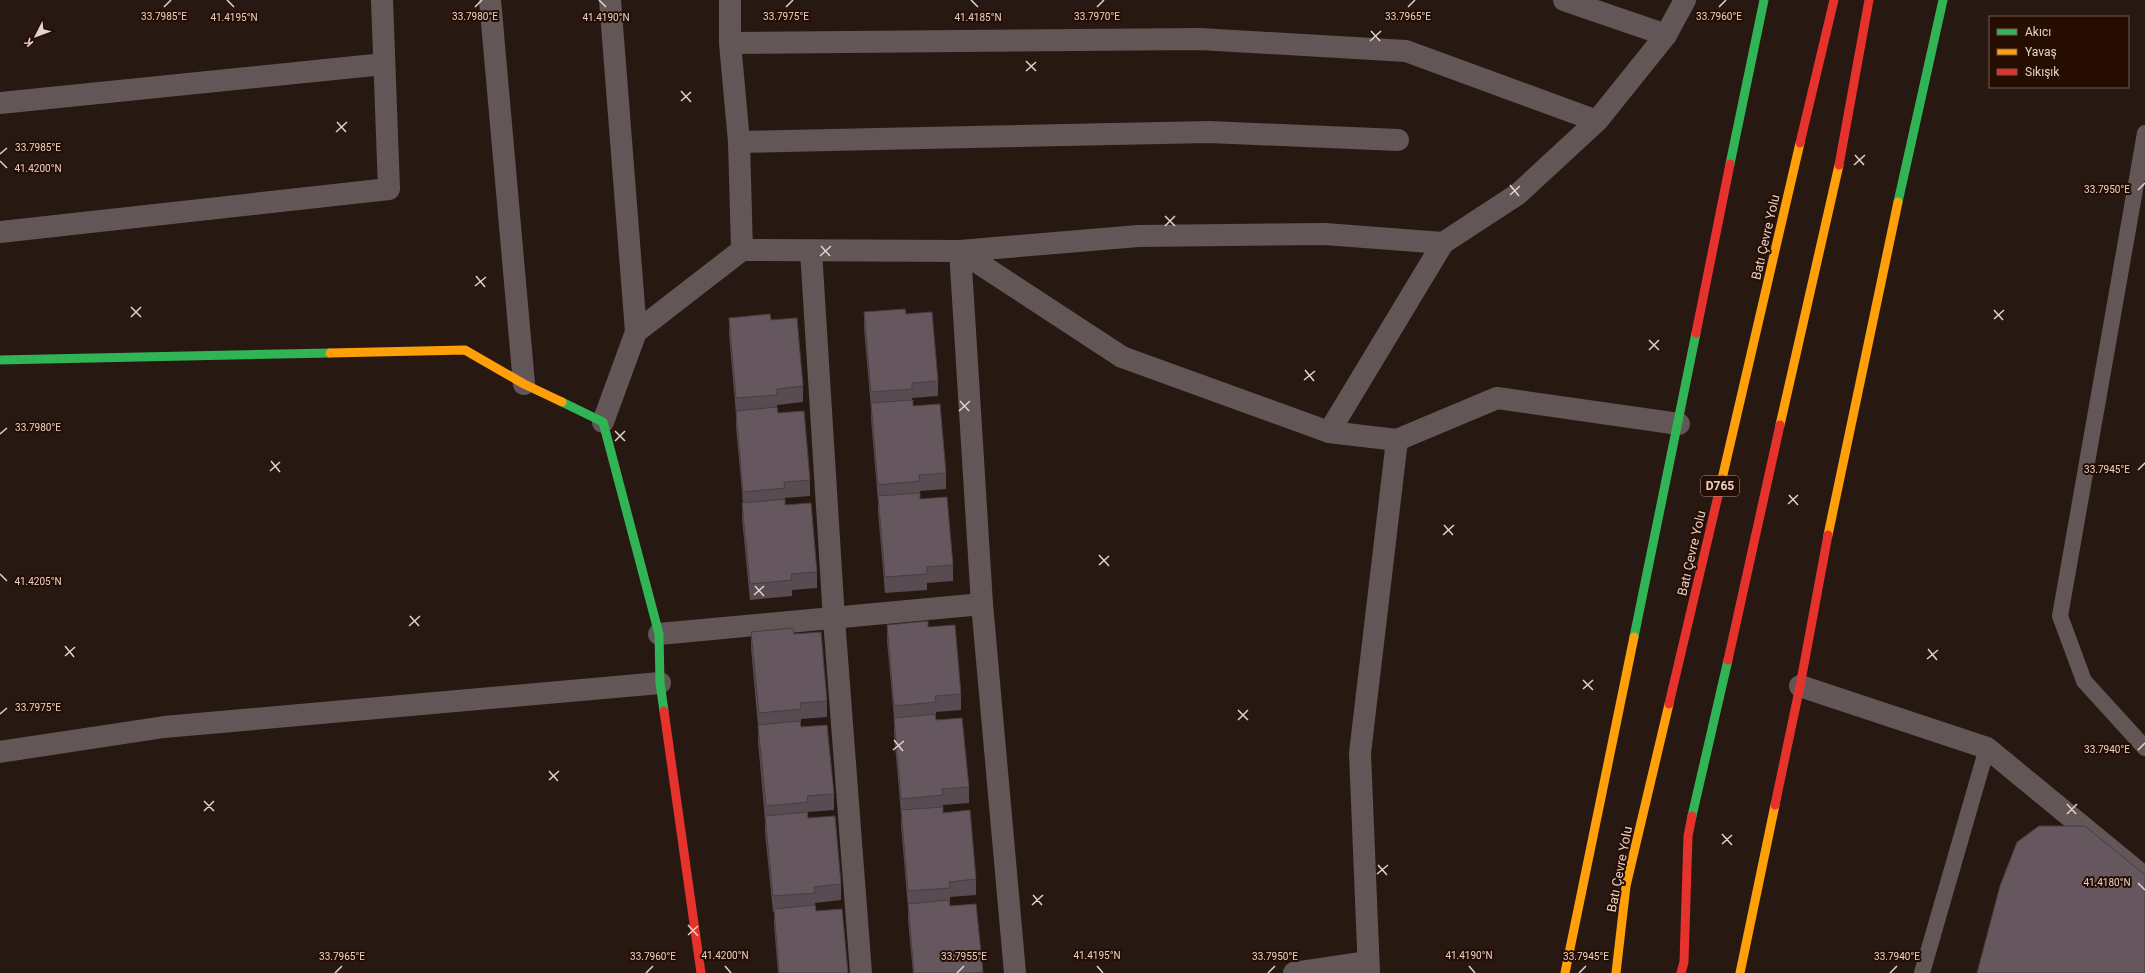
<svg xmlns="http://www.w3.org/2000/svg" width="2145" height="973" font-family="Roboto,sans-serif">
<style>
.lines{fill:none;stroke-linecap:round;stroke-linejoin:round}
.lane{stroke:#625657;stroke-width:16}
.street{stroke:#625657;stroke-width:22}
.fast{stroke:#30b455;stroke-width:9}
.slow{stroke:#ff9f0a;stroke-width:9}
.jam{stroke:#e5322d;stroke-width:9}
.wall{fill:#584b51}
.building{fill:#66575e;stroke:#473d42}
.ticks{fill:none;stroke:#e5d2ca;stroke-width:1.5}
.labels{text-anchor:middle;stroke-width:4;stroke-linejoin:round;paint-order:stroke}
.shield{fill:#260d02;stroke:#ac978e;stroke-width:1}
.shield-label{font-size:12px;font-weight:bold;fill:#e5d2ca}
.street-label{font-size:13px;fill:#e5d2ca;stroke:#260d02}
.ticks-label{font-size:10px;text-anchor:middle;fill:#e5d2ca;stroke:#260d02;stroke-width:4;stroke-linejoin:round;paint-order:stroke}
</style>
<rect width="100%" height="100%" fill="#271912"/>
<g class="lines">
<g class="lane">
<polyline points="2145,133 2060,616 2084,681 2145,748"/>
<polyline points="1922,973 1987,748"/>
</g>
<g class="street">
<polyline points="490,0 524,384"/>
<polyline points="610,0 636,332"/>
<polyline points="730,0 730,43 739,142 742,250"/>
<polyline points="1564,0 1666,35"/>
<polyline points="730,43 1200,39 1406,51 1597,121"/>
<polyline points="0,103 384,64"/>
<polyline points="739,142 1209,132 1398,140"/>
<polyline points="0,232 389,189 382,0"/>
<polyline points="811,251 834,619 861,973"/>
<polyline points="960,251 982,604 1015,973"/>
<polyline points="960,251 1122,357 1329,432 1443,243"/>
<polyline points="603,422 636,332 742,250 960,251 1138,236 1325,234 1443,243 1518,194 1597,121 1666,35 1685,0"/>
<polyline points="1329,432 1397,440"/>
<polyline points="659,634 982,604"/>
<polyline points="1800,686 1987,748 2145,878"/>
<polyline points="0,752 164,727 660,683"/>
<polyline points="1294,973 1368,962"/>
<polyline points="1369,973 1360,753 1397,440 1497,398 1679,424"/>
</g>
<g class="fast">
<polyline points="1730,164 1764,0"/>
<polyline points="1898,202 1943,0"/>
<polyline points="0,360 330,353"/>
<polyline points="562,402 603,422 659,634 660,683 664,711"/>
<polyline points="1634,637 1696,333"/>
<polyline points="1692,816 1728,660"/>
</g>
<g class="slow">
<polyline points="330,353 465,350 524,384 562,402"/>
<polyline points="1780,425 1839,165"/>
<polyline points="1722,479 1800,143"/>
<polyline points="1828,535 1898,202"/>
<polyline points="1565,973 1634,637"/>
<polyline points="1616,973 1626,886 1669,704"/>
<polyline points="1740,973 1775,805"/>
</g>
<g class="jam">
<polyline points="1800,143 1834,0"/>
<polyline points="1839,165 1869,0"/>
<polyline points="1696,333 1730,164"/>
<polyline points="1728,660 1780,425"/>
<polyline points="1669,704 1722,479"/>
<polyline points="664,711 701,973"/>
<polyline points="1775,805 1800,686 1828,535"/>
<polyline points="1681,973 1684,962 1688,836 1692,816"/>
</g>
</g>
<g class="wall">
<polygon points="864,312 906,314 938,381 938,396 912,398 912,400 913,406 946,473 946,489 920,491 920,499 953,565 953,581 927,583 927,590 885,593 878,512 878,501 871,419 871,408 864,328"/>
<polygon points="729,318 771,320 803,386 803,402 777,405 777,408 778,413 810,480 810,496 785,498 785,505 817,572 817,588 792,590 792,596 750,600 742,519 743,503 736,427 736,414 729,334"/>
<polygon points="887,625 928,627 961,694 961,710 936,712 936,720 969,787 969,803 943,805 943,813 976,879 976,895 950,897 950,906 976,904 983,973 913,973 908,920 908,907 901,826 901,813 894,734 894,718 887,641"/>
<polygon points="751,632 794,634 827,701 827,717 801,719 801,727 834,794 834,810 808,812 808,818 841,884 841,900 815,903 816,911 848,973 778,973 774,925 774,912 773,912 765,832 765,820 758,741 758,726 751,648"/>
</g>
<g class="building">
<polygon points="905,309 906,314 932,312 938,381 912,383 912,389 871,392 864,312"/>
<polygon points="770,314 771,320 797,318 803,386 777,389 777,395 736,398 729,318"/>
<polygon points="913,400 913,406 940,404 946,473 919,475 920,481 878,485 871,403"/>
<polygon points="777,407 778,413 804,411 810,480 784,482 785,488 743,492 736,411"/>
<polygon points="920,493 920,499 947,497 953,565 927,567 927,574 885,577 878,496"/>
<polygon points="785,499 785,505 811,503 817,572 791,574 792,580 750,584 742,503"/>
<polygon points="928,621 928,627 955,625 961,694 935,696 936,702 894,706 887,625"/>
<polygon points="793,628 794,634 821,632 827,701 800,703 801,709 759,713 751,632"/>
<polygon points="935,714 936,720 962,718 969,787 942,789 943,795 901,799 894,718"/>
<polygon points="800,721 801,727 827,725 834,794 807,796 808,802 766,806 758,725"/>
<polygon points="943,807 943,813 970,810 976,879 949,882 950,888 908,891 901,810"/>
<polygon points="807,812 808,818 835,816 841,884 814,887 815,893 773,896 765,816"/>
<polygon points="2039,826 2085,826 2145,875 2145,973 1977,973 2000,886 2017,842"/>
<polygon points="949,900 950,906 976,904 983,972 971,973 914,973 908,904"/>
<polygon points="815,905 816,911 842,909 848,973 779,973 774,909"/>
</g>
<path class="ticks" d="M 227,0 L 234,7M 599,0 L 606,7M 971,0 L 978,7M 164,7 L 171,0M 475,7 L 482,0M 786,7 L 793,0M 1097,7 L 1104,0M 1408,7 L 1415,0M 1719,7 L 1726,0M 1371,31 L 1380,41M 1370,41 L 1381,31M 1026,61 L 1036,71M 1026,71 L 1036,62M 681,91 L 691,102M 681,101 L 691,92M 337,122 L 346,132M 336,132 L 347,122M 0,154 L 7,148M 1855,155 L 1864,165M 0,161 L 7,168M 1854,165 L 1865,155M 1510,185 L 1519,196M 2138,190 L 2145,183M 1510,195 L 1520,186M 1165,216 L 1175,226M 1165,226 L 1175,216M 821,246 L 830,256M 820,256 L 831,246M 476,276 L 485,287M 475,286 L 486,277M 131,307 L 141,317M 1994,310 L 2003,320M 131,317 L 141,307M 1994,319 L 2004,310M 1649,340 L 1659,350M 1649,350 L 1659,340M 1305,370 L 1314,381M 1304,380 L 1315,371M 960,401 L 969,411M 959,411 L 970,401M 615,431 L 625,441M 0,434 L 7,428M 615,441 L 625,431M 271,461 L 280,472M 2138,470 L 2145,463M 270,471 L 280,462M 1789,495 L 1798,505M 1788,504 L 1798,495M 1444,525 L 1453,535M 1443,535 L 1454,525M 1099,555 L 1109,566M 1099,565 L 1109,556M 0,574 L 7,581M 755,586 L 764,596M 754,595 L 764,586M 410,616 L 419,626M 409,626 L 420,616M 65,646 L 74,657M 1928,649 L 1937,660M 65,656 L 75,647M 1927,659 L 1938,650M 1583,680 L 1593,690M 1583,689 L 1593,680M 1238,710 L 1248,720M 0,714 L 7,708M 1238,720 L 1248,710M 894,740 L 903,751M 893,750 L 904,741M 2138,750 L 2145,743M 549,771 L 558,781M 549,780 L 559,771M 204,801 L 214,811M 2067,804 L 2076,814M 204,811 L 214,801M 2067,814 L 2077,804M 1722,834 L 1732,845M 1722,844 L 1732,835M 1378,865 L 1387,875M 1377,874 L 1388,865M 2138,883 L 2145,890M 1033,895 L 1042,905M 1032,905 L 1043,895M 688,925 L 698,936M 688,935 L 698,926M 725,966 L 731,973M 1097,966 L 1103,973M 1469,966 L 1475,973M 335,973 L 342,966M 646,973 L 653,966M 957,973 L 964,966M 1268,973 L 1275,966M 1579,973 L 1586,966M 1890,973 L 1897,966"/>
<g class="labels">
<rect class="shield" x="1701" y="476" width="38" height="20" rx="3"/>
<g class="shield-label">
<text x="1720" y="490">D765</text>
</g>
<g class="street-label">
<text transform="translate(1765 237) rotate(-77)" y="5">Batı Çevre Yolu</text>
<text transform="translate(1691 553) rotate(-77)" y="5">Batı Çevre Yolu</text>
<text transform="translate(1619 869) rotate(-79)" y="5">Batı Çevre Yolu</text>
</g>
</g>
<g class="ticks-label">
<text x="164" y="20">33.7985°E</text>
<text x="1097" y="20">33.7970°E</text>
<text x="1408" y="20">33.7965°E</text>
<text x="1719" y="20">33.7960°E</text>
<text x="475" y="20">33.7980°E</text>
<text x="786" y="20">33.7975°E</text>
<text x="234" y="21">41.4195°N</text>
<text x="606" y="21">41.4190°N</text>
<text x="978" y="21">41.4185°N</text>
<text x="38" y="151">33.7985°E</text>
<text x="38" y="172">41.4200°N</text>
<text x="2107" y="193">33.7950°E</text>
<text x="38" y="431">33.7980°E</text>
<text x="2107" y="473">33.7945°E</text>
<text x="38" y="585">41.4205°N</text>
<text x="38" y="711">33.7975°E</text>
<text x="2107" y="753">33.7940°E</text>
<text x="2107" y="886">41.4180°N</text>
<text x="725" y="959">41.4200°N</text>
<text x="1097" y="959">41.4195°N</text>
<text x="1469" y="959">41.4190°N</text>
<text x="342" y="960">33.7965°E</text>
<text x="653" y="960">33.7960°E</text>
<text x="964" y="960">33.7955°E</text>
<text x="1275" y="960">33.7950°E</text>
<text x="1586" y="960">33.7945°E</text>
<text x="1897" y="960">33.7940°E</text>
</g>
<rect x="1989" y="16" width="140" height="72" fill="#260d02" stroke="#725c52"/>
<rect x="1997" y="29" width="20" height="6" fill="#30b455" stroke="#725c52"/>
<text x="2025" y="36" font-size="12" fill="#e5d2ca">Akıcı</text>
<rect x="1997" y="49" width="20" height="6" fill="#ff9f0a" stroke="#725c52"/>
<text x="2025" y="56" font-size="12" fill="#e5d2ca">Yavaş</text>
<rect x="1997" y="69" width="20" height="6" fill="#e5322d" stroke="#725c52"/>
<text x="2025" y="76" font-size="12" fill="#e5d2ca">Sıkışık</text>
<g transform="translate(36 36) rotate(228)" stroke="#260d02" stroke-width="3" paint-order="stroke">
<path d="M0-3L7 15L0 10L-7 15Z" fill="#e5d2ca"/>
<text y="-6" font-size="11" font-weight="bold" text-anchor="middle" fill="#e5d2ca">K</text>
</g>
</svg>
